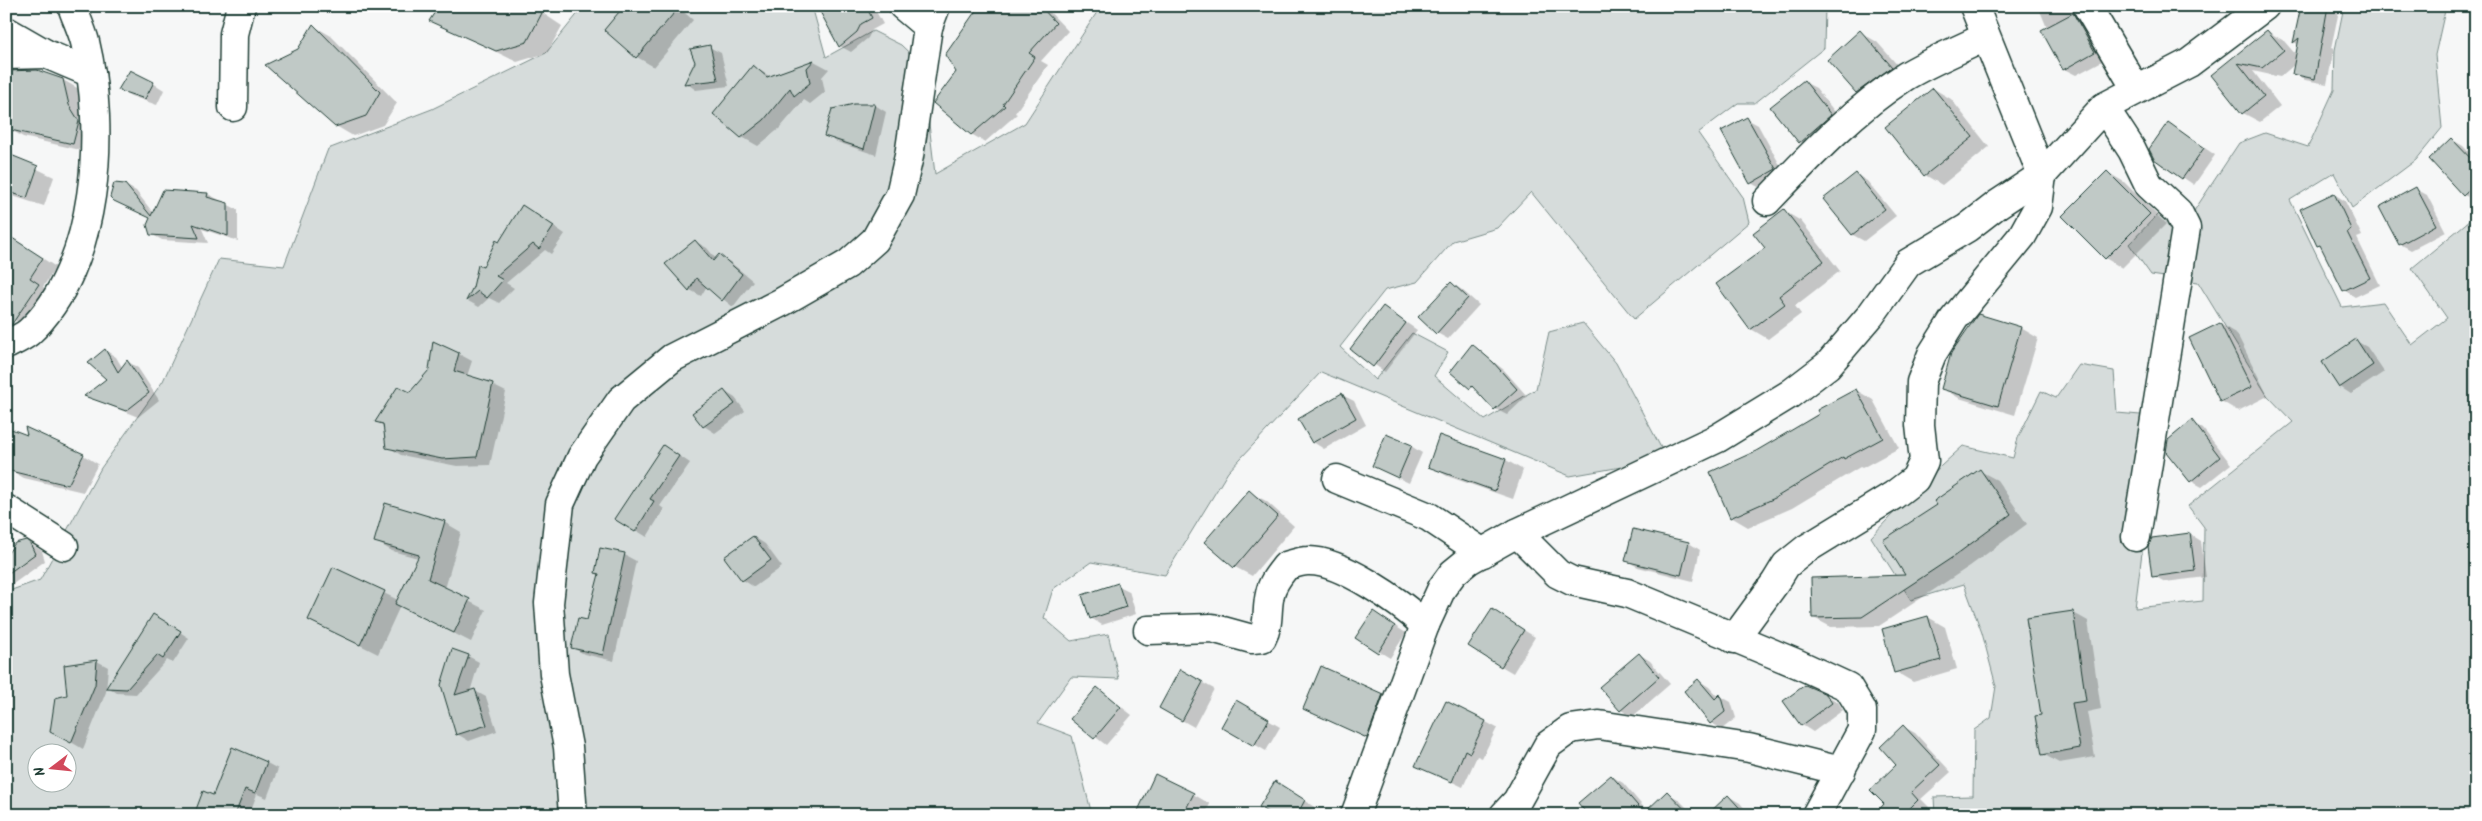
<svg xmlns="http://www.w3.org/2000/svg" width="2482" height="821" font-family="Kalam,sans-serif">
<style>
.green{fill:#d6dcdb;stroke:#7a8c88;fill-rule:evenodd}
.shadow{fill:#0003}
.building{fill:#c0c9c6;stroke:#1f3d34}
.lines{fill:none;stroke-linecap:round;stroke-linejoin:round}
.minor-casing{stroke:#1f3d34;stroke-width:31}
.minor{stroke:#fff;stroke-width:28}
</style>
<rect width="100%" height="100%" fill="#f6f7f7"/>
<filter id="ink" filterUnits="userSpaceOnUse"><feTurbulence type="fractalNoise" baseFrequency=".02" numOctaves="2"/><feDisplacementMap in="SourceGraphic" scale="10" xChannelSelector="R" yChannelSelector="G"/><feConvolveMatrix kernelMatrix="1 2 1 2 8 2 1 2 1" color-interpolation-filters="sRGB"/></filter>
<g filter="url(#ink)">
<g class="green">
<path d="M 584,6 L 812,6 L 826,57 L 873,31 L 901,45 L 922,65 L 935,174 L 1025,123 L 1101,6 L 1825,6 L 1824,48 L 1755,103 L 1738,103 L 1698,133 L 1743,197 L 1749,222 L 1634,319 L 1531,192 L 1497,228 L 1453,241 L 1417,282 L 1385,290 L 1340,347 L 1375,380 L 1412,333 L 1448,352 L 1434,376 L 1485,420 L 1536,389 L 1549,332 L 1583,323 L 1616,363 L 1667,459 L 1570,476 L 1321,372 L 1228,472 L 1165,575 L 1091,562 L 1053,589 L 1044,618 L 1071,641 L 1108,634 L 1119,679 L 1071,677 L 1038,723 L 1072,736 L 1092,815 L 6,815 L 6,592 L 40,580 L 101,468 L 163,381 L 219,259 L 284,266 L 328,149 L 432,109 L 546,53 ZM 38,754 L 68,754 L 68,784 L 38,784 Z"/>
<polygon points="2344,6 2446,6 2435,55 2442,128 2416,160 2352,208 2334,173 2290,200 2342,307 2383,302 2412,345 2447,318 2412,268 2476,215 2476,815 1935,815 1934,797 1973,796 1974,730 1991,718 1996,686 1982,633 1964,584 1911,600 1871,537 1920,485 1963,446 2013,458 2018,438 2041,391 2056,398 2079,365 2114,371 2117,413 2152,416 2149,497 2135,608 2203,601 2204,527 2188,506 2293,422 2267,395 2198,282 2151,275 2129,244 2159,213 2188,220 2239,143 2265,133 2308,147 2334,90 2335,50"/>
<polygon points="2471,6 2476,6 2476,35 2471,36"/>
</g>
<g class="shadow">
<polygon points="532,6 562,26 547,53 517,62 431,20"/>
<polygon points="677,6 693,20 654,67 637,57 605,30"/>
<polygon points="823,6 873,6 883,24 872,30 868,38 851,52 840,46"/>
<polygon points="976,6 1044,6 1068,31 1041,61 1048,65 1015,113 1017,114 985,142 971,134 957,72 979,9"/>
<polygon points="2038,6 2078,6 2106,59 2076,75 2064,69"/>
<polygon points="2302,6 2340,6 2331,48 2334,49 2327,84 2305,80 2293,73 2295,64 2280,77 2253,71 2280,106 2260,122 2243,113 2213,75 2267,31 2284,41 2297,56 2299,45 2294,42"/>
<polygon points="314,26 331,36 397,103 383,125 353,136 336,126 299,50"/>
<polygon points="1860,32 1877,42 1908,77 1874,102 1857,92"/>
<polygon points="709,47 721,53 729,86 696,90 686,83"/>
<polygon points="814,61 829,69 822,77 825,92 810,104 804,100 780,128 758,146 742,137 754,67 771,77"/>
<polygon points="6,71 63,80 79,89 89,152 23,137 8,128"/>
<polygon points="1804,82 1816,88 1842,121 1811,148 1800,142"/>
<polygon points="153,83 164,90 157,105 131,96 120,90"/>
<polygon points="1934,89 1951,99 1989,147 1942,185 1925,175 1886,127"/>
<polygon points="875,105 886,112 876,155 837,142 825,135 854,106"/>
<polygon points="1747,119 1758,125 1786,176 1762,189 1751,183"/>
<polygon points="2168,123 2215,155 2194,185 2155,158"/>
<polygon points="2451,139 2463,146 2476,160 2476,201 2464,195"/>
<polygon points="6,154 54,177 44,206 6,194"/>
<polygon points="2107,172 2124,182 2166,224 2122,268 2105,258"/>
<polygon points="1856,174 1867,181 1896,216 1864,241 1853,235 1825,199"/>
<polygon points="125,185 136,191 154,214 208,194 238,210 238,241 202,229 208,243 162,240 151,234 152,219 115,200"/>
<polygon points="2416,189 2427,195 2446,232 2411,250 2400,244"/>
<polygon points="2334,194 2345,201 2362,236 2357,238 2380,285 2355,297 2344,290 2323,248 2318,245"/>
<polygon points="1784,211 1801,221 1840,271 1795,306 1801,314 1768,339 1751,329 1767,249"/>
<polygon points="534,213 565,234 551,254 545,250 506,283 514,288 499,303 489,298 479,307 468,301 483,269 500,244"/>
<polygon points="6,235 56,267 43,287 52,293 28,328 6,315"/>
<polygon points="696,242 707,248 716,259 719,256 730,262 753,281 733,307 707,286 701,296 690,290 667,264"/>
<polygon points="1451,283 1462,290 1479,305 1448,339 1437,333"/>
<polygon points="1383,307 1417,330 1385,372 1352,349"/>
<polygon points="1979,315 2021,328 2038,338 2015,415 1959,398 1942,388"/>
<polygon points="2220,324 2237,334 2268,396 2238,411 2221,401"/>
<polygon points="2356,341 2367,347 2384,372 2351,394 2340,387 2323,363"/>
<polygon points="1473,346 1504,370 1527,396 1507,415 1495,409 1483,395 1451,372"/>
<polygon points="105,350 116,357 122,367 127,361 138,368 159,400 138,417 86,396 108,379"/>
<polygon points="459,354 472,361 467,376 492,385 506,392 490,465 457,466 401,455 388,447 384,426 377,422"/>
<polygon points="1856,390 1873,400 1899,448 1862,468 1860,467 1792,508 1748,527 1731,517 1711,473 1757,452"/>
<polygon points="724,391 735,398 745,411 715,433 704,426"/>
<polygon points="1342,395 1354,401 1366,425 1324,449 1313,442"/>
<polygon points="2192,422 2203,429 2231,464 2202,487 2191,481"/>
<polygon points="1440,437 1506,460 1523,470 1513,499 1447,476 1430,466"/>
<polygon points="1411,446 1422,453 1409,483 1373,466"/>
<polygon points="675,453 690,463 660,506 664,509 647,537 616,518 633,490 635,491"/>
<polygon points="83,455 98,464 83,492 24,478 10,470"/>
<polygon points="1980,471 1997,480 2027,524 1970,566 1879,626 1831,627 1814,618 1907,576 1938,505"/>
<polygon points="1249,492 1266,501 1294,526 1252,576 1235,567"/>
<polygon points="444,522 461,532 445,589 486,610 471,642 400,606 378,654 310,620 333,568 398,600 418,558 392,551 375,541"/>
<polygon points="1634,530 1689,543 1700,550 1693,581 1638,567 1627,561"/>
<polygon points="2190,534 2201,541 2206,577 2165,582 2154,576"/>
<polygon points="754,537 765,544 782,567 754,587 743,580"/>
<polygon points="26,541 42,551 45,561 6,589 6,558"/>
<polygon points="601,549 625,555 636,561 614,661 584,654 573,648 587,622 600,574"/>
<polygon points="1117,585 1129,591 1136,614 1102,625 1091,618"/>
<polygon points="2072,612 2088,621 2101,709 2087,712 2095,757 2059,763 2043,754 2043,716"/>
<polygon points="1503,617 1535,637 1513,673 1501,666"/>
<polygon points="1928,617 1945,627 1957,669 1913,682 1896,672"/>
<polygon points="1384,619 1406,633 1390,658 1357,638"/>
<polygon points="163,621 189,638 173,663 167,660 136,694 117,693 108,687"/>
<polygon points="1639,654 1650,661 1670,684 1632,717 1621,710"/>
<polygon points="468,656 479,662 470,692 475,691 486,697 497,731 469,741 457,734 442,685"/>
<polygon points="97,661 108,667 106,692 83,749 52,731 68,696"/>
<polygon points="1698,680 1709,687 1718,697 1720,696 1731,702 1736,718 1722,729 1711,723"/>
<polygon points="1203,683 1214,689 1194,727 1160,708"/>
<polygon points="1098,689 1132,715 1106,745 1072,719"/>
<polygon points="1382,695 1399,705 1384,747 1304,708"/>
<polygon points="1826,695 1838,702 1843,710 1813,732 1802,725"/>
<polygon points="1237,702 1280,727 1266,751 1223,726"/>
<polygon points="1486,722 1497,728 1482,758 1477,756 1463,787 1416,765"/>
<polygon points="1904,727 1915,733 1951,772 1921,799 1929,807 1921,815 1876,815 1885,804 1897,765"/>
<polygon points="267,763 278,769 267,798 257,794 249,815 195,815 214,797"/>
<polygon points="1611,776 1623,783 1646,810 1640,815"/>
<polygon points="1287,790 1316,808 1312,815 1274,815"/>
<polygon points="1667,793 1678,799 1694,815 1645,815"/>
<polygon points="1193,794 1210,804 1205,815 1137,815"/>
<polygon points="1728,796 1740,803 1750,815 1709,815"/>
<polygon points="1417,806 1439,815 1414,815"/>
</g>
<g class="building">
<polygon points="439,6 532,6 542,13 527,42 496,51 429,21"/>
<polygon points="624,6 680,6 636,58 604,30"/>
<polygon points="817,6 866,6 872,18 861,24 857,32 839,47"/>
<polygon points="979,6 1040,6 1056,23 1029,53 1035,57 1003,104 1005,106 971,135 933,103 956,72 945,55"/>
<polygon points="2301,6 2328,6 2315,79 2292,74 2299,38 2293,43"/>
<polygon points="2073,13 2095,52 2063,70 2041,30"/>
<polygon points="313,24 380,92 366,116 335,127 265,65 298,49"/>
<polygon points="1860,30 1892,67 1856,93 1827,60"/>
<polygon points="2267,30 2284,50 2262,68 2238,63 2264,96 2242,114 2211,75"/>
<polygon points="710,45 718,80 684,84 695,62 690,49"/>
<polygon points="814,60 807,68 810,83 794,96 790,88 764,120 741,138 713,114 753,65 767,77"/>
<polygon points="37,70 63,79 69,105 79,121 73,144 6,129 6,71"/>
<polygon points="130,70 154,82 145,99 118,90"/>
<polygon points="1804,80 1831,115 1799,143 1770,107"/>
<polygon points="1933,88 1973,137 1924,176 1885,127"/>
<polygon points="854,104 875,104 864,149 824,136 832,109"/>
<polygon points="1747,117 1776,169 1750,184 1721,131"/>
<polygon points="2168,122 2204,148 2182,179 2154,159 2149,149"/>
<polygon points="2451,138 2476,164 2476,184 2463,196 2429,159"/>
<polygon points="6,153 38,166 27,198 6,191"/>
<polygon points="2107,171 2150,214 2105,259 2062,216"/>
<polygon points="1856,173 1885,209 1852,235 1823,199"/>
<polygon points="114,183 125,184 151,216 163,190 208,193 207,197 228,203 228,236 193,224 199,238 150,235 147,225 150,218 114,201 110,197"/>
<polygon points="2416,187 2436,225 2399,245 2379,207"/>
<polygon points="2334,193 2351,229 2347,232 2370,278 2343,291 2320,245 2317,246 2300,209"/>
<polygon points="522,205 554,226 539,249 533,244 496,276 503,280 487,298 478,291 466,301 473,287 478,265 483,267 496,240 499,242"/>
<polygon points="1784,209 1824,261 1779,296 1785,304 1750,330 1716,284 1765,248 1753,233"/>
<polygon points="6,234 43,258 30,278 39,284 12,324 6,327"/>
<polygon points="695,240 713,261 719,254 742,274 722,301 696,278 689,291 665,264"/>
<polygon points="1451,282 1468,298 1436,334 1418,317"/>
<polygon points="1383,306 1406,323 1373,367 1350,349"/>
<polygon points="1978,314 2021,327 1998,406 1941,389 1951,353"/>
<polygon points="2220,323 2252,387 2220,402 2189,338"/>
<polygon points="2356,339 2373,365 2339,388 2322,362"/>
<polygon points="433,341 459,353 454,371 493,383 477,457 442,459 386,448 383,424 375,422 398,386 410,392 429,370"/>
<polygon points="1472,344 1493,362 1517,389 1494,410 1472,386 1470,389 1450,372"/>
<polygon points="105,349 118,372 127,360 149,393 126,411 84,396 106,379 88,363"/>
<polygon points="1856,389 1883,438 1844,459 1843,457 1775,498 1730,518 1710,472 1756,451 1819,414 1817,410"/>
<polygon points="724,390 735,404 703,427 692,413"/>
<polygon points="1342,393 1356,418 1312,443 1298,419"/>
<polygon points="2192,420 2220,457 2190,482 2166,452 2168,440"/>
<polygon points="6,427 27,435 25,427 84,454 68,485 6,470"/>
<polygon points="1386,434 1412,445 1398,478 1372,466"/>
<polygon points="1439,435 1506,459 1495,491 1428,467"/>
<polygon points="663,445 679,456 650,499 654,501 635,532 614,519"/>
<polygon points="1980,469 2011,514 1953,557 1862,617 1812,618 1811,578 1905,575 1883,540 1937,505 1934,501"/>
<polygon points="1249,490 1278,516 1234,568 1204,542"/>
<polygon points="385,503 445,521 428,579 470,599 454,633 395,604 419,555 374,542"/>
<polygon points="1633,529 1689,542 1681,575 1625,561"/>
<polygon points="2190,533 2195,571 2152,577 2148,546 2152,538"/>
<polygon points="753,536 771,560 742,581 724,557"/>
<polygon points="26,540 30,543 35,554 6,575 6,556 15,543"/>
<polygon points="600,548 625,553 603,655 571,648 578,618 587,620 599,574 595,573"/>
<polygon points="333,567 385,591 360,645 308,620"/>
<polygon points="1118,583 1126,607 1090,619 1082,595"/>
<polygon points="1492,609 1524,630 1501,667 1468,646"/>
<polygon points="1373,611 1395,626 1378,653 1355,638"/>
<polygon points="2073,611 2086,701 2072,703 2080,748 2042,755 2035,716 2041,715 2026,618"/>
<polygon points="153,614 181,631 163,659 157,655 127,689 106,688"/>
<polygon points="1928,616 1941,660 1894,673 1882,629"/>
<polygon points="452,649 469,655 455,695 475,689 487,725 456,735 441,685"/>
<polygon points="1639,653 1659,677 1620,711 1599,687"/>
<polygon points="97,660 95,685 71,743 50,732 55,698 67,695 64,665"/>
<polygon points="1321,666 1383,694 1367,738 1303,709"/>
<polygon points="1180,669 1203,682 1182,721 1159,708"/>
<polygon points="1698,679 1715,699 1720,694 1725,712 1710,724 1684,691"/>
<polygon points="1805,685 1826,694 1832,703 1801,726 1783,701"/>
<polygon points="1097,687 1121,707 1094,739 1070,719"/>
<polygon points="1236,700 1269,719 1254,746 1221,727"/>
<polygon points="1446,701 1486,721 1470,753 1465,750 1452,782 1415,766"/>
<polygon points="1903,725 1940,765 1911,792 1918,800 1903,815 1874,815 1884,804 1870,790 1896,765 1880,747"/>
<polygon points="232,747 267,762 255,793 245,789 235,815 194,815 203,791 213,795"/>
<polygon points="1155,774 1194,793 1183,815 1136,815"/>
<polygon points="1611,775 1644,813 1667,791 1690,815 1588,815 1578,803"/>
<polygon points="1275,781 1305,800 1297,815 1272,815 1259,807"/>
<polygon points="1728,795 1746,815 1707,815"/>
</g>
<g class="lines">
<defs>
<g id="minor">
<polyline points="903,6 928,27"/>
<polyline points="2087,6 2136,89"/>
<polyline points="6,31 46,54 91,73"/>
<polyline points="6,55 46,54"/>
<polyline points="233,107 234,34 241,6"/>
<polyline points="2104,107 2132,150 2149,185 2178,212 2186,228 2136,537"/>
<path d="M 1767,201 C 1811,155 1853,110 1906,76 C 1931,61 1959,50 1985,37"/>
<path d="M 6,345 C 14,341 23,337 29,332 C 99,267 106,129 85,42 C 82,30 76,18 72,6"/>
<polyline points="1337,479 1429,517 1483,553"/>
<polyline points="6,509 64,546"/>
<polyline points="1517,533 1558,574 1572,581 1627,593 1798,664 1848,687 1862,710 1862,730 1816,815"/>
<path d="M 1148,630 L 1212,628 L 1252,639 L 1262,638 C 1270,623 1266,610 1270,594 C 1272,583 1279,575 1286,566 C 1293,564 1301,561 1308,561 C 1341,560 1401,603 1425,625"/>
<polyline points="1734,639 1775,583 1786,565 1806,549 1894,495 1915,479 1924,461 1920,425 1921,382 1932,354 1954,319 2022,236 2038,207 2042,175 1974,6"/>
<polyline points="573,815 568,747 554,674 549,603 560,504 582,456 621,400 672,358 782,302 848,264 875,240 900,195 909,156 928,27 936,6"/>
<polyline points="1355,815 1425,625 1442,588 1453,573 1469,560 1517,533 1718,438 1790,394 1828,365 1870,316 1908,263 1967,228 1998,204 2042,175 2104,107 2189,63 2265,6"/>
<polyline points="1504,815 1517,801 1548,745 1570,729 1599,725 1749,748 1841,771"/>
</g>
</defs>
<use href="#minor" class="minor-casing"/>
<use href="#minor" class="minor"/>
</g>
</g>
<rect width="2482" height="821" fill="none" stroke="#fff" stroke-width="25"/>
<rect x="12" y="12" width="2457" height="796" fill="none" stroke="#1f3d34" stroke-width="2" filter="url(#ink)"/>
<g transform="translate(52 768) rotate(254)"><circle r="24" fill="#ffffff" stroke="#a5b1ae"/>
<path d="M0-4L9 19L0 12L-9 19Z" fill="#d1495b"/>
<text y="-8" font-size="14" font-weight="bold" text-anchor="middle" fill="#1f3d34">N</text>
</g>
</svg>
